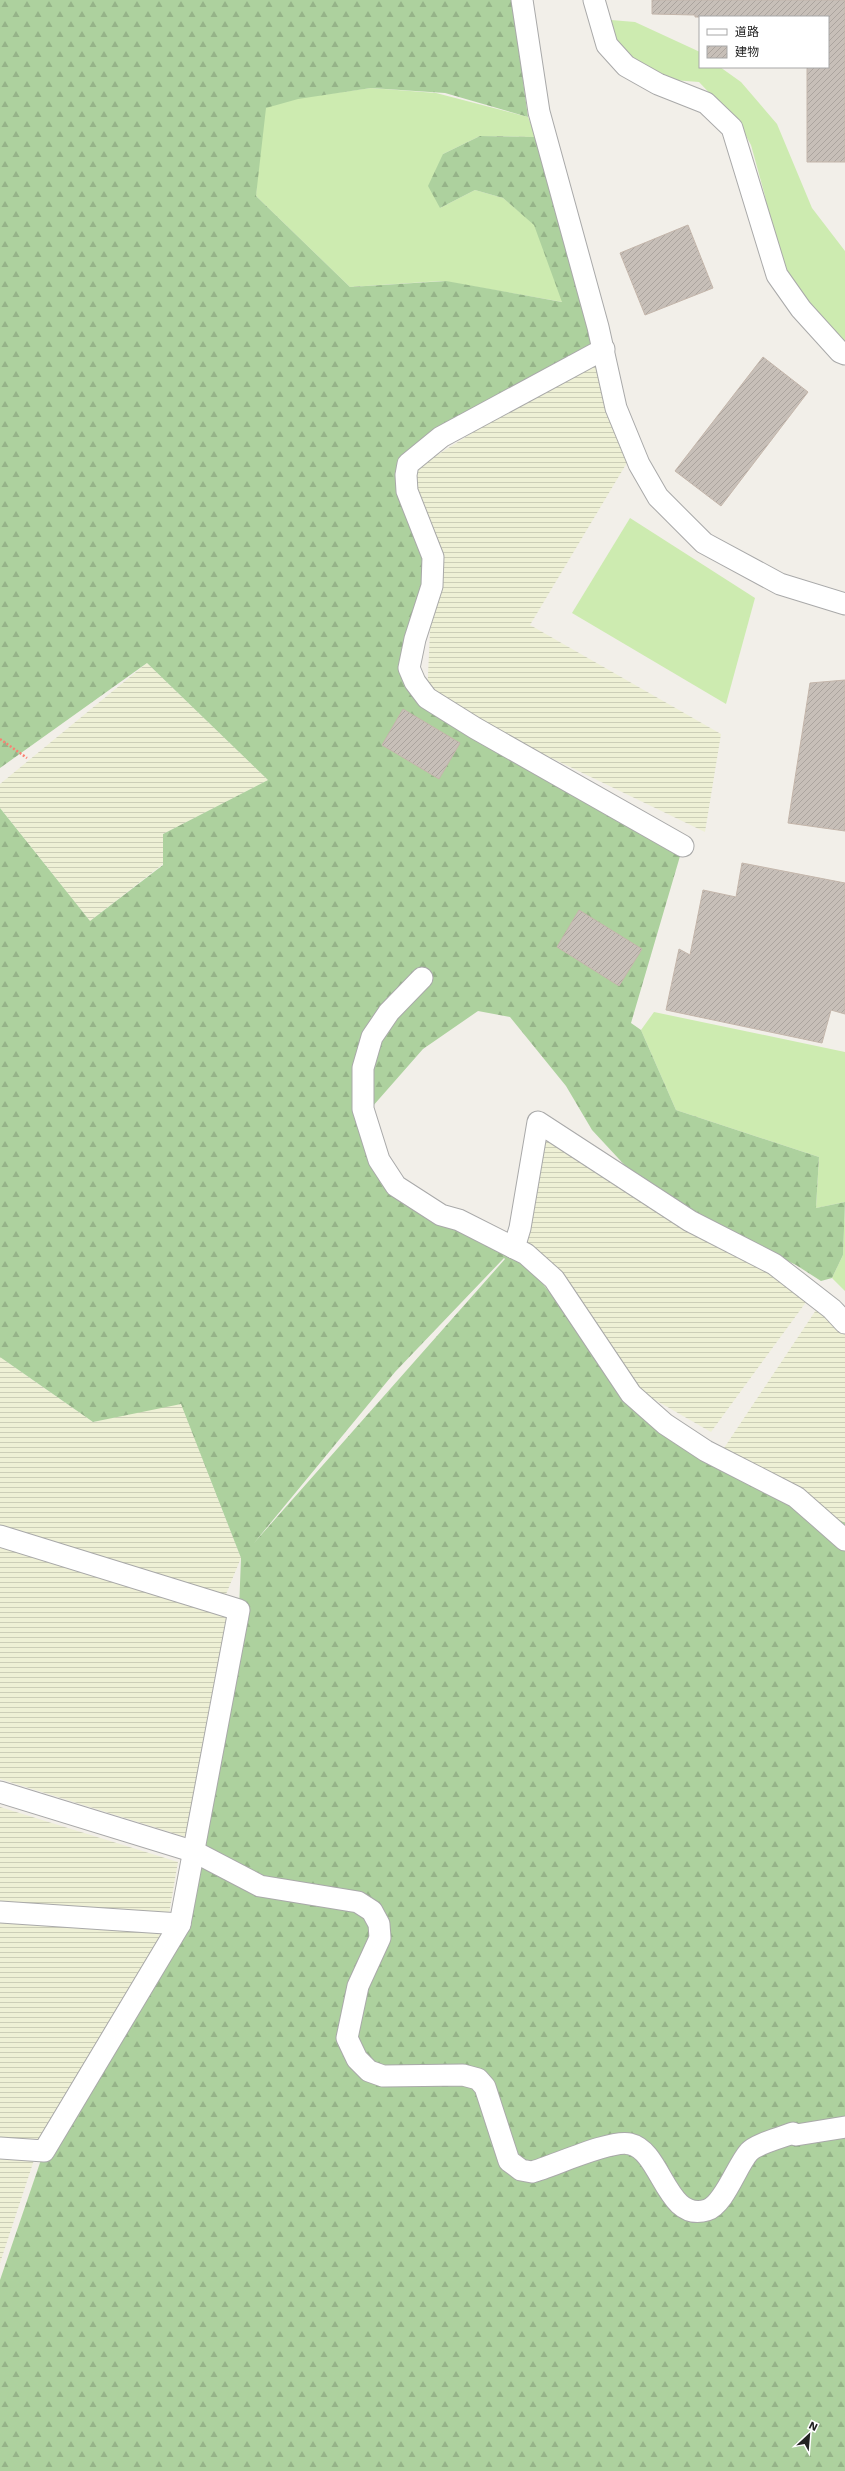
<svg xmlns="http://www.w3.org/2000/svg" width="845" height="2471" font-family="'Work Sans','Noto Sans JP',sans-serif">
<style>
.farmland{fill:url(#farmland-rules)}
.grass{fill:#cdebb0}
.forest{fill:url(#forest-firs);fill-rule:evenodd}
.building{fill:url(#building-hatch);stroke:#c4b6ab}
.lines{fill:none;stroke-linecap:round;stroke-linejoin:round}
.minor-casing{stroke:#a9a9a9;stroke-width:23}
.path{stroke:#fa8072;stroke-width:2.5;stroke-dasharray:2 2;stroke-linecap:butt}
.minor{stroke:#fff;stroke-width:21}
</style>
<defs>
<pattern id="farmland-rules" width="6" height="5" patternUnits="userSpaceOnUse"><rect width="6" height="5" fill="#eef0d5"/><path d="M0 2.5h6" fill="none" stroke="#ccceb7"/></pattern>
<pattern id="forest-firs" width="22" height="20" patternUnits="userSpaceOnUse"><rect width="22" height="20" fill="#add19e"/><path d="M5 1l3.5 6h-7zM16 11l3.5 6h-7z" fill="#95b388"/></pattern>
<pattern id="building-hatch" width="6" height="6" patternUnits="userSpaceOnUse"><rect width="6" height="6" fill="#c7bfb8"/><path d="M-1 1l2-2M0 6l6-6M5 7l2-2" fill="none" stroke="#aba49e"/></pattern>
</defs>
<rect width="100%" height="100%" fill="#f2efe9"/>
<g class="farmland">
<polygon points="604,349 634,451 530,625 721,734 705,832 427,698 432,586 406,475"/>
<polygon points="147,663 268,780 163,834 163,864 90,921 0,808 0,784"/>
<polygon points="538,1122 812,1294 711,1432 622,1381 514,1248"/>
<polygon points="822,1301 845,1327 845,1535 718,1457"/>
<polygon points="0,1357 93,1422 181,1403 241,1558 222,1604 239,1610 186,1837 0,1779"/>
<polygon points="0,1807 178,1862 168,1919 0,1906"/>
<polygon points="0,1915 180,1924 37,2151 0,2263"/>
</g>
<g class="grass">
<polygon points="599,19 635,22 700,52 700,67 720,67 741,82 777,124 812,208 845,251 845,344 777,275 765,196 751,145 740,125 699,82 647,78"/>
<polygon points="371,88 436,93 528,117 536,137 480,136 443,154 440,208 475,190 503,198 540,229 563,302 442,281 350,287 256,196 262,103"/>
<polygon points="630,518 755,598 726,704 572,613"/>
<polygon points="654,1012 845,1052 845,1202 816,1208 819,1157 676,1110 641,1030"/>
<polygon points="845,1202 845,1291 832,1278 843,1255"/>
</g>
<path class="forest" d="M 0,0 L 512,0 L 528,117 L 445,93 L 371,88 L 298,99 L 266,108 L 256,196 L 350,287 L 446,281 L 562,302 L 534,225 L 503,198 L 475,190 L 440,208 L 428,186 L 443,154 L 480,136 L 536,137 L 594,348 L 408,464 L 432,586 L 415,682 L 683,846 L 631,1023 L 641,1030 L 676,1110 L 819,1157 L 816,1208 L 845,1202 L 843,1255 L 832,1278 L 821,1281 L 796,1265 L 715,1225 L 631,1172 L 592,1130 L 566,1086 L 510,1017 L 478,1011 L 423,1049 L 365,1115 L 384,1168 L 514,1248 L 631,1394 L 751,1475 L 845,1523 L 845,2471 L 0,2471 L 0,2280 L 44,2151 L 188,1889 L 239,1610 L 241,1558 L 181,1404 L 93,1422 L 0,1357 L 0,808 L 90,921 L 163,865 L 163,834 L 268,780 L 147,663 L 0,768 ZM 504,1258 L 505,1259 L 254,1543 L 395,1372 Z"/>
<g class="building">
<polygon points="652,0 845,0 845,162 807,162 807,67 828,67 828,17 695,17 695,15 652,14"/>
<polygon points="688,225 713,288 645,315 620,253"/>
<polygon points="763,357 808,392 721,506 675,471"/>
<polygon points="845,680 845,831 788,823 810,683"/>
<polygon points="403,709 460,743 439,779 382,745"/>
<polygon points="742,863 845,883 845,1014 831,1010 822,1043 666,1010 679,949 690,955 703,890 736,897"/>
<polygon points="579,910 642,949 619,986 557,947"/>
</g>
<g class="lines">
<defs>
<g id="minor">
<polyline points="522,0 539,112 598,327 616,408 639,464 658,497 704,543 780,584 845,604"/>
<polyline points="594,0 607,45 626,66 658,84 706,103 732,128 777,275 801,309 840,352 845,354"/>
<polyline points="604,349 441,437 408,464 406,475 407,491 433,557 432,586 415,639 409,668 415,682 427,698 475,728 683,846"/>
<polyline points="422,978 389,1012 372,1037 363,1068 363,1109 379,1160 396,1186 441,1215 459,1220 526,1254 554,1279 631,1394 665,1424 706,1451 796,1497 845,1540"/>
<polyline points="514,1248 520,1228 538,1122 690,1221 774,1264 832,1309 845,1323"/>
<polyline points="0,1536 239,1610 180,1924 44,2151 0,2148"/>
<path d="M 0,1792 L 195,1852 L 260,1886 L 358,1902 L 372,1911 L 379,1924 L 380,1938 L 358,1986 L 347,2038 L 357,2059 L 369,2071 L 383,2076 L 463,2075 L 478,2079 L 485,2087 L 509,2161 L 521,2170 L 532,2172 C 554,2166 611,2139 630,2144 C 662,2151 666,2223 707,2210 C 724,2205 737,2165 749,2152 C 756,2144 783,2137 793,2133 L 796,2135 L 845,2127"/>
<polyline points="0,1912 180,1924"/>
</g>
</defs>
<use href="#minor" class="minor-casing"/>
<polyline class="path" points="0,739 27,758"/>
<use href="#minor" class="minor"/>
</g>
<rect x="699" y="16" width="130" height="52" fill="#ffffff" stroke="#a7a7a7"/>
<rect x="707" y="29" width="20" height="6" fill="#ffffff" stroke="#a7a7a7"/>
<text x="735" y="36" font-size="12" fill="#222222">道路</text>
<rect x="707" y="46" width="20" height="12" fill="url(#building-hatch)" stroke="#a7a7a7"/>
<text x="735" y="56" font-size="12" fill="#222222">建物</text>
<g transform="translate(809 2435) rotate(26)" stroke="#ffffff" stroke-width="3" paint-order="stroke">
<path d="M0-3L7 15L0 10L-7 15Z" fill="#222222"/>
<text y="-6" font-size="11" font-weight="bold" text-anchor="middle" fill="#222222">N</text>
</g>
</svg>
